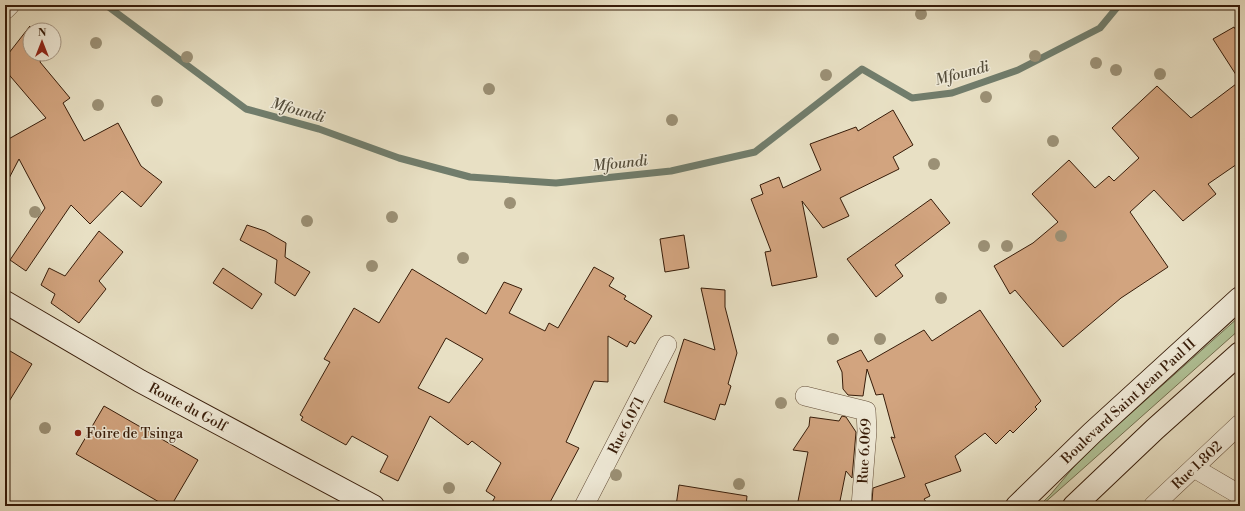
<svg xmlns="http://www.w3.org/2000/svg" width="1245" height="511" font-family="'Libre Bodoni',serif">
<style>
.green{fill:#b1c398;stroke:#747050}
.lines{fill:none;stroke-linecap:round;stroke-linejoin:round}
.stream{stroke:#717d6c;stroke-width:7}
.building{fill:#d2a47f;stroke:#371c09;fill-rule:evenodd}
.street-casing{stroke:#634d38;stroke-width:20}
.secondary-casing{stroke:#371c09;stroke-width:24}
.street{stroke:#f0ebd9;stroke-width:19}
.secondary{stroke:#f0ebd9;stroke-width:22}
.tree{fill:#9b9075}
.poi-dot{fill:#8f2418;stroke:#f0ebd9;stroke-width:1.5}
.labels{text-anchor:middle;stroke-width:3;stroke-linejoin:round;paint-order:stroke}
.street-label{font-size:14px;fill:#371c09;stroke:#f0ebd9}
.poi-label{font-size:14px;fill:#371c09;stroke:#f0ebd9;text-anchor:start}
.water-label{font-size:15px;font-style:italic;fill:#544d3b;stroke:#f0ebd9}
</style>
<rect width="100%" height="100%" fill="#e8e0c4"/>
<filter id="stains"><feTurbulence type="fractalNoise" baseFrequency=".005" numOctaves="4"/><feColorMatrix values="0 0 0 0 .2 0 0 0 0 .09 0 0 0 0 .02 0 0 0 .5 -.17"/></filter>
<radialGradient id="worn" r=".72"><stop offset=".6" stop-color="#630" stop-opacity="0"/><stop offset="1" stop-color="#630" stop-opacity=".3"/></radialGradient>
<polygon class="green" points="1240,316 1240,329 1041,506 1039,506 1051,494 1082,457"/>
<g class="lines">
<polyline class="stream" points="106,5 246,109 319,129 399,158 470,177 556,183 671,171 755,152 862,69 912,98 952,93 1018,70 1100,28 1119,5"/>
</g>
<g class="building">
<polygon points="30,26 30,54 43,54 40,62 70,98 63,103 84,141 118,123 141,166 162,182 141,207 122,191 90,224 71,205 26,271 10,260 45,208 19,159 5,186 5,141 46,118 5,70 5,58"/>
<polygon points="1234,27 1240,37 1240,162 1208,184 1216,194 1183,221 1154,190 1130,212 1168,267 1121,298 1063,347 1015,290 1010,294 994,266 1033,243 1058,222 1032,194 1069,160 1095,188 1109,176 1114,181 1139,158 1112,128 1157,86 1191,118 1240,81 1213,39"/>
<polygon points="893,110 913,145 893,157 899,169 840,198 849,216 823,228 802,201 817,277 772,286 765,252 771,251 751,199 763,194 760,185 779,177 783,188 821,170 810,144 856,127 858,131"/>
<polygon points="931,199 950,223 895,265 903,276 876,297 847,259"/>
<polygon points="247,225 265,231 286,243 285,257 310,272 295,296 275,283 277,260 240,240"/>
<polygon points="99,231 123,252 99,281 106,289 79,323 51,303 55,294 41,285 49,268 65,276"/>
<polygon points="684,235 689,268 665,272 660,239"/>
<path d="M 594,267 L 614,278 L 609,286 L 626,296 L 624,299 L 652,316 L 635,344 L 630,341 L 627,347 L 608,336 L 608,382 L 594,381 L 566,442 L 579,448 L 548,506 L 490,506 L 495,497 L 486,491 L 501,463 L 472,441 L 468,445 L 430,416 L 398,481 L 380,472 L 388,456 L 352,436 L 346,445 L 301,420 L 303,417 L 300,415 L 330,362 L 324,359 L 354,308 L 379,323 L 412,269 L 486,314 L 504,282 L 522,289 L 509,313 L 545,331 L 549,323 L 558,328 ZM 446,338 L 483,359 L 449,403 L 418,388 Z"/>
<polygon points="223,268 262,294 252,309 213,283"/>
<polygon points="701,288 725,290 725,307 737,353 728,384 731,386 725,405 720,404 715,420 664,402 684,339 715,350"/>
<polygon points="980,310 1041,401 1035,407 1037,409 1013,433 1010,430 996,444 985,433 955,456 961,471 925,484 930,496 924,499 929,506 876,506 872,502 873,488 905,477 891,437 895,438 883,394 876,395 867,369 863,396 848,395 843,389 842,372 837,361 861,350 868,362 924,330 932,341"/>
<polygon points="5,348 32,364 5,408"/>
<polygon points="104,406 198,460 171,506 166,506 76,454"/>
<polygon points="842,416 846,417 856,432 852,478 846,471 839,506 797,506 808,452 793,450 809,426 810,417 839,421"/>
<polygon points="679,485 747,496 746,506 676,506"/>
</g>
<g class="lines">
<defs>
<g id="street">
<polyline points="5,10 10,5"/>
<polyline points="805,396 866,411 867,431 861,506"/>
<polyline points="1194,468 1240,495"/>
<path id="s1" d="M 584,506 L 667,345"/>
<path id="s2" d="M 1153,506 L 1240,424"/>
</g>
<g id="secondary">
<path id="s3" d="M 5,302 L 140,381 L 373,506"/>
<path id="s4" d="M 1017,506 L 1092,433 L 1240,298"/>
<polyline points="1074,506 1155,429 1240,353"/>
</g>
</defs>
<use href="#street" class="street-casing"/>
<use href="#secondary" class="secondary-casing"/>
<use href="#street" class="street"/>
<use href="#secondary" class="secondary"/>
</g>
<g class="tree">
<circle cx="921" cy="14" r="6"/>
<circle cx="96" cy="43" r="6"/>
<circle cx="1035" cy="56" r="6"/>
<circle cx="187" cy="57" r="6"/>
<circle cx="1096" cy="63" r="6"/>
<circle cx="1116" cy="70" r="6"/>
<circle cx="1160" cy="74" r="6"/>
<circle cx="826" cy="75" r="6"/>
<circle cx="489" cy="89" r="6"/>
<circle cx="986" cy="97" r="6"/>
<circle cx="157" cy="101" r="6"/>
<circle cx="98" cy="105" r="6"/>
<circle cx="672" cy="120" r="6"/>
<circle cx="1053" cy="141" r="6"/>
<circle cx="934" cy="164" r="6"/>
<circle cx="510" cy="203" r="6"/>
<circle cx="35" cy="212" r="6"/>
<circle cx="392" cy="217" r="6"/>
<circle cx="307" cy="221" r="6"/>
<circle cx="1061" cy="236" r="6"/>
<circle cx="984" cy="246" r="6"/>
<circle cx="1007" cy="246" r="6"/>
<circle cx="463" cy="258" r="6"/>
<circle cx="372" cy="266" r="6"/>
<circle cx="941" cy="298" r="6"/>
<circle cx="833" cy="339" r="6"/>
<circle cx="880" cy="339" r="6"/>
<circle cx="781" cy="403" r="6"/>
<circle cx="45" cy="428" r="6"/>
<circle cx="616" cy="475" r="6"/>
<circle cx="739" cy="484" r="6"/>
<circle cx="449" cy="488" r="6"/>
</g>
<circle class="poi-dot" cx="78" cy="433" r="4"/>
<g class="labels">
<g class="street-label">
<text dy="5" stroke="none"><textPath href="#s4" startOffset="153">Boulevard Saint Jean Paul II</textPath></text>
<text dy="5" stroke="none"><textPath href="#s3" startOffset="211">Route du Golf</textPath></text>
<text dy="5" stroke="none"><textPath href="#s1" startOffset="91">Rue 6.071</textPath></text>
<text transform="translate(864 451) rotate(-87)" y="5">Rue 6.069</text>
<text dy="5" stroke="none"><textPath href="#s2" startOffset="60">Rue 1.802</textPath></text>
</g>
<g class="poi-label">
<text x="86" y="438">Foire de Tsinga</text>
</g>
<g class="water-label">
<text transform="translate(962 73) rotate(-15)" y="5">Mfoundi</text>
<text transform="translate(298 110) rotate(16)" y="5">Mfoundi</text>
<text transform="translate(620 163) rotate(-6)" y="5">Mfoundi</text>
</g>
</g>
<rect width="1245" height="511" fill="none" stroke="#e8e0c4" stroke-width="20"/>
<rect x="6" y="6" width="1233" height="499" fill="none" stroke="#371c09" stroke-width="2"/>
<rect x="10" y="10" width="1225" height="491" fill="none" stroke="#371c09"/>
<g transform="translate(42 42)"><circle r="19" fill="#f0ebd9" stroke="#a69886"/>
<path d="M0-3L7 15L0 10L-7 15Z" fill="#8f2418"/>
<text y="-6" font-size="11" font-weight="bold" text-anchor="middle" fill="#371c09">N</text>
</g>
<rect width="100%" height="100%" filter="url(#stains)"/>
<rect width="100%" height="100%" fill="url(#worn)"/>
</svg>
